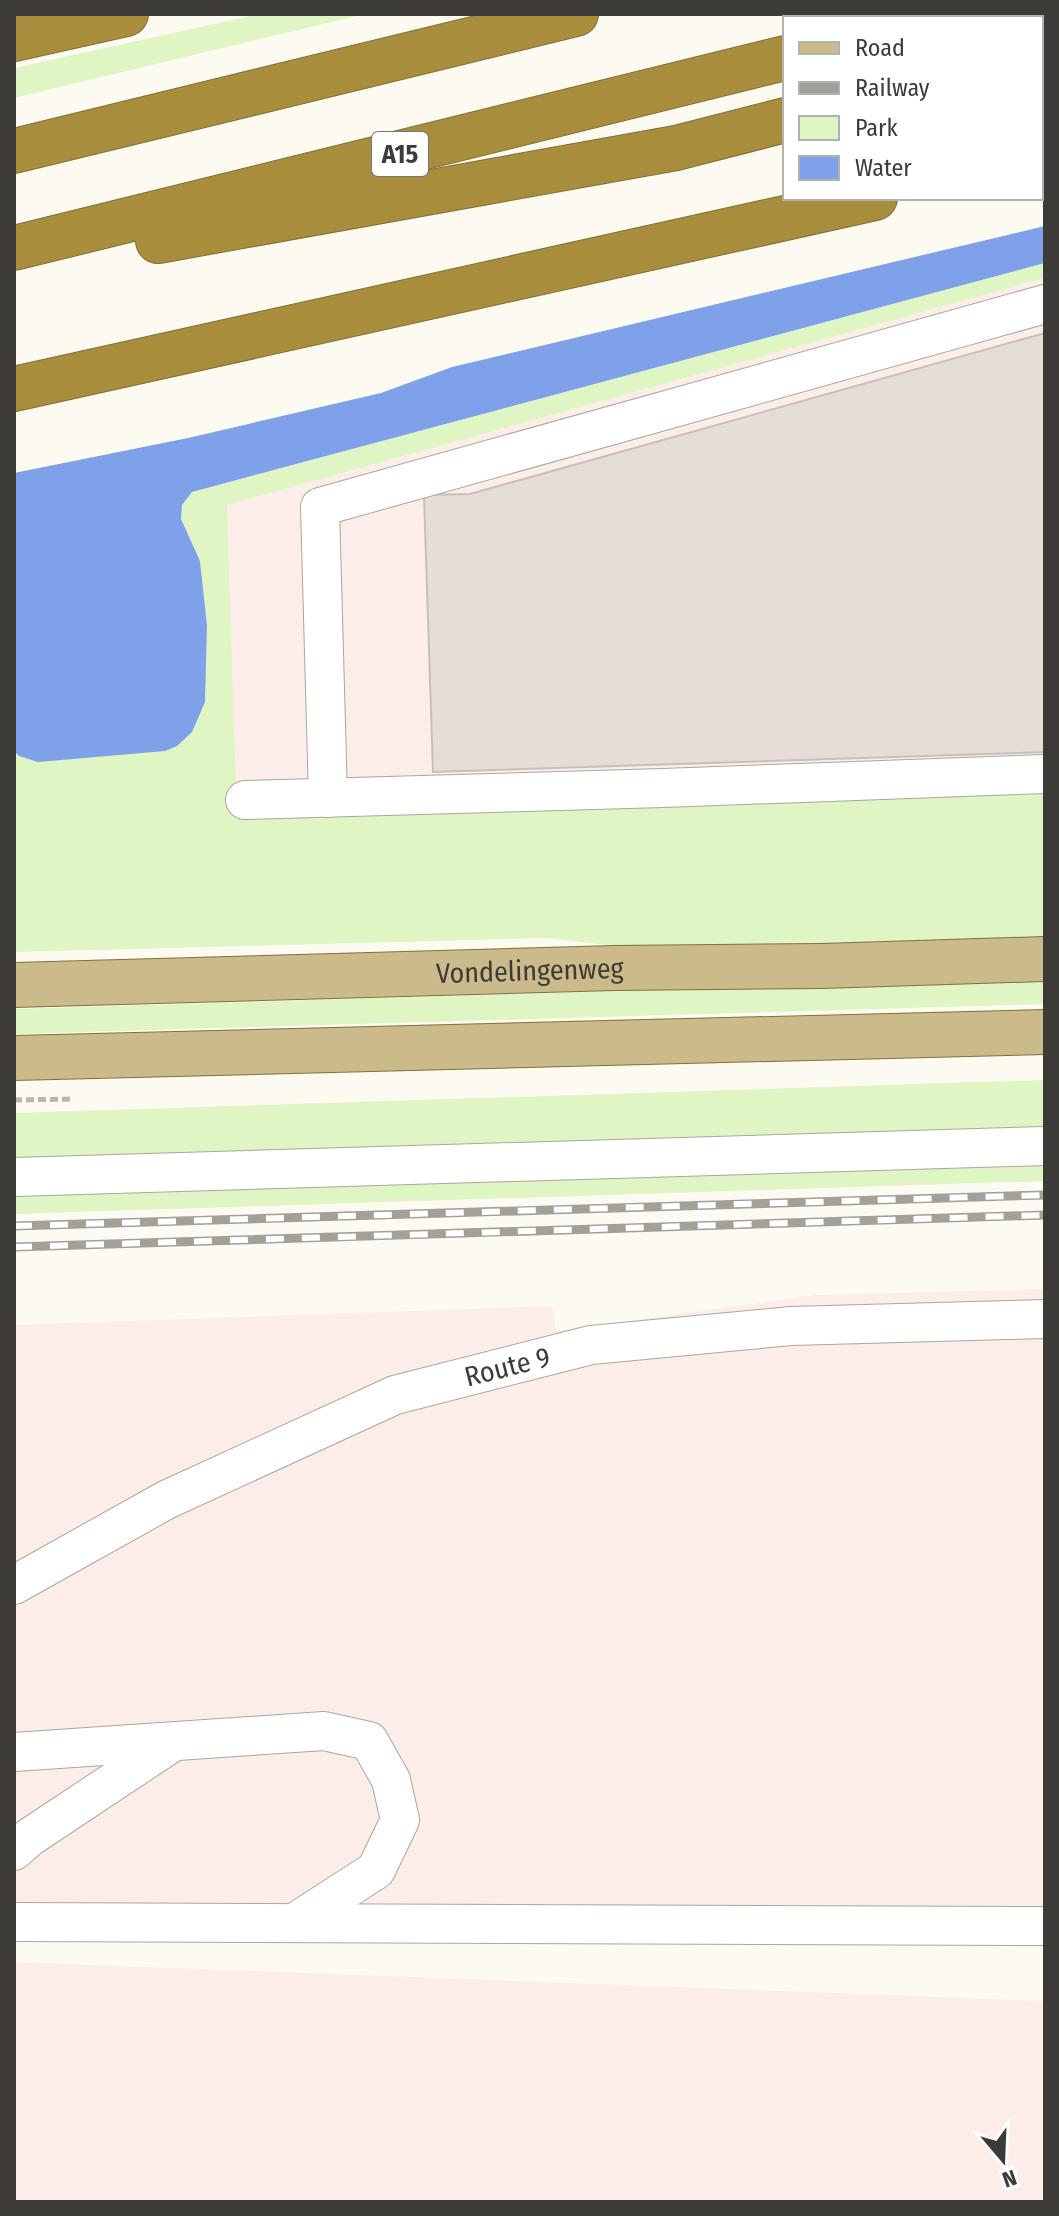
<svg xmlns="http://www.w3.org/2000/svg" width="1059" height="2216" font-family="'Fira Sans Condensed',sans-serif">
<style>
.industrial{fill:#fcede8}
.green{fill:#dff5c3}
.water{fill:#7ea1e9}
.building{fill:#e7ddd7;stroke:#c9bfba;stroke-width:2}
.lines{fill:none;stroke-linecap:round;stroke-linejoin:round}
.minor-casing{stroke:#a9a79e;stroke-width:40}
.major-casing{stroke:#82703a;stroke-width:46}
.highway-casing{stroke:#82703a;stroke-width:46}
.path{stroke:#b8b7af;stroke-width:5;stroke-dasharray:8 4;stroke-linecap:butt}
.minor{stroke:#fff;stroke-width:38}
.major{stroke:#cbbb8a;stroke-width:44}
.highway{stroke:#a88d3c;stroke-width:44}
.rail-casing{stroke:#a2a099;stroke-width:9}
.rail{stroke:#fff;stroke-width:6;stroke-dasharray:18;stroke-linecap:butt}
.labels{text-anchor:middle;stroke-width:8;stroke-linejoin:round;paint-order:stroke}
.shield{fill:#fff;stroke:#767673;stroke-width:2}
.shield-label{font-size:26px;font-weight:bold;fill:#3c3b37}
.street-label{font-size:28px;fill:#3c3b37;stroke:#fff}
</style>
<rect width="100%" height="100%" fill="#fdfbf1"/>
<g class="industrial">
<polygon points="1045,278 1045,788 237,817 227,505"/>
<polygon points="1045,1289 1045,1930 14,1923 14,1325 552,1306 556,1331 816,1295"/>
<polygon points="14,1962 1045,2001 1045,2202 14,2202"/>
</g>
<g class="green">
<polygon points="259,14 365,14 14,98 14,68"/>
<polygon points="1045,263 1045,278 227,505 237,817 1045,788 1045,939 649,950 547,938 14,952 14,751 19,756 205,702 207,625 200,561 181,519 182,505 192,492"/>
<polygon points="1045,978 1045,1004 14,1034 14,1009"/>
<polygon points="1045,1080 1045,1137 14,1169 14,1113"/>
<polygon points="1045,1155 1045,1181 14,1214 14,1186"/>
</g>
<polygon class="water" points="1045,226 1045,263 192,492 182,505 181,519 200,561 207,625 205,702 192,732 177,746 165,751 38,762 19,756 14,751 14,473 188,438 381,393 452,367"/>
<polygon class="building" points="1045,333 1045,752 433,772 424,495 470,494"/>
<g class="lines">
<defs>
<g id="minor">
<polyline points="328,798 320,507 1045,304"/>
<polyline points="245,800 663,788 1045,774"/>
<polyline points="14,1177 1045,1146"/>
<path id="s1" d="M 14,1585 L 166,1500 L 395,1395 L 591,1345 L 791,1326 L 1045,1319"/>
<polyline points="14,1752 324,1731 369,1741 391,1780 400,1820 376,1870 294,1923"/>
<polyline points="14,1851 30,1837 173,1742"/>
<polyline points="14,1922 1045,1926"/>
</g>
<g id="major">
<path id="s2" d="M 14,985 L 615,968 L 822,966 L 1045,959"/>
<polyline points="14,1058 1045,1032"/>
</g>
<g id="highway">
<polyline points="936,18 951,14"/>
<polyline points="14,39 126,14"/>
<polyline points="1041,55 1045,54"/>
<polyline points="14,151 576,14"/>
<polyline points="1041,155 1045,154"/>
<polyline points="158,241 676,148 785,120"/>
<polyline points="14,248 785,58"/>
<polyline points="14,389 875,198"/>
</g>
</defs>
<use href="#minor" class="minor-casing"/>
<use href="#major" class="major-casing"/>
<use href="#highway" class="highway-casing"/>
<polyline class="path" points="14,1100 73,1099"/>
<use href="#minor" class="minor"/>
<use href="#major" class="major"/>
<use href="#highway" class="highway"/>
<defs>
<g id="rail">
<polyline points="14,1226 1045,1195"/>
<polyline points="14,1247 1045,1215"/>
</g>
</defs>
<use href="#rail" class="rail-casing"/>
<use href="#rail" class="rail"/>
</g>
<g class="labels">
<rect class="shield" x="372" y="132" width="56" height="44" rx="6"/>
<g class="shield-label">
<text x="400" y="163">A15</text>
</g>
<g class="street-label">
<text dy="10" stroke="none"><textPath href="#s2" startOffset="516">Vondelingenweg</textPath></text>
<text dy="10" stroke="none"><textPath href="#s1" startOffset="542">Route 9</textPath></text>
</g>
</g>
<rect width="1059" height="2216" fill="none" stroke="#3c3b37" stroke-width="32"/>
<rect x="783" y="16" width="260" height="184" fill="#ffffff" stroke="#b1b1af" stroke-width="2"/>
<rect x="799" y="42" width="40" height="12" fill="#cbbb8a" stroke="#b1b1af" stroke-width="2"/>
<text x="855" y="56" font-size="24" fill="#3c3b37">Road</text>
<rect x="799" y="82" width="40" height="12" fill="#a2a099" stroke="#b1b1af" stroke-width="2"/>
<text x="855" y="96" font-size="24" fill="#3c3b37">Railway</text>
<rect x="799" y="116" width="40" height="24" fill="#dff5c3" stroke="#b1b1af" stroke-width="2"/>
<text x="855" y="136" font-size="24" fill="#3c3b37">Park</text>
<rect x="799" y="156" width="40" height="24" fill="#7ea1e9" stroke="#b1b1af" stroke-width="2"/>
<text x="855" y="176" font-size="24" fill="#3c3b37">Water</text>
<g transform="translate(1003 2160) rotate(161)" stroke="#ffffff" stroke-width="6" paint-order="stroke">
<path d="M0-6L14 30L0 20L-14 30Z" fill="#3c3b37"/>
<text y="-12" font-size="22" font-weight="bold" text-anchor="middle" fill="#3c3b37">N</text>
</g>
</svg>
